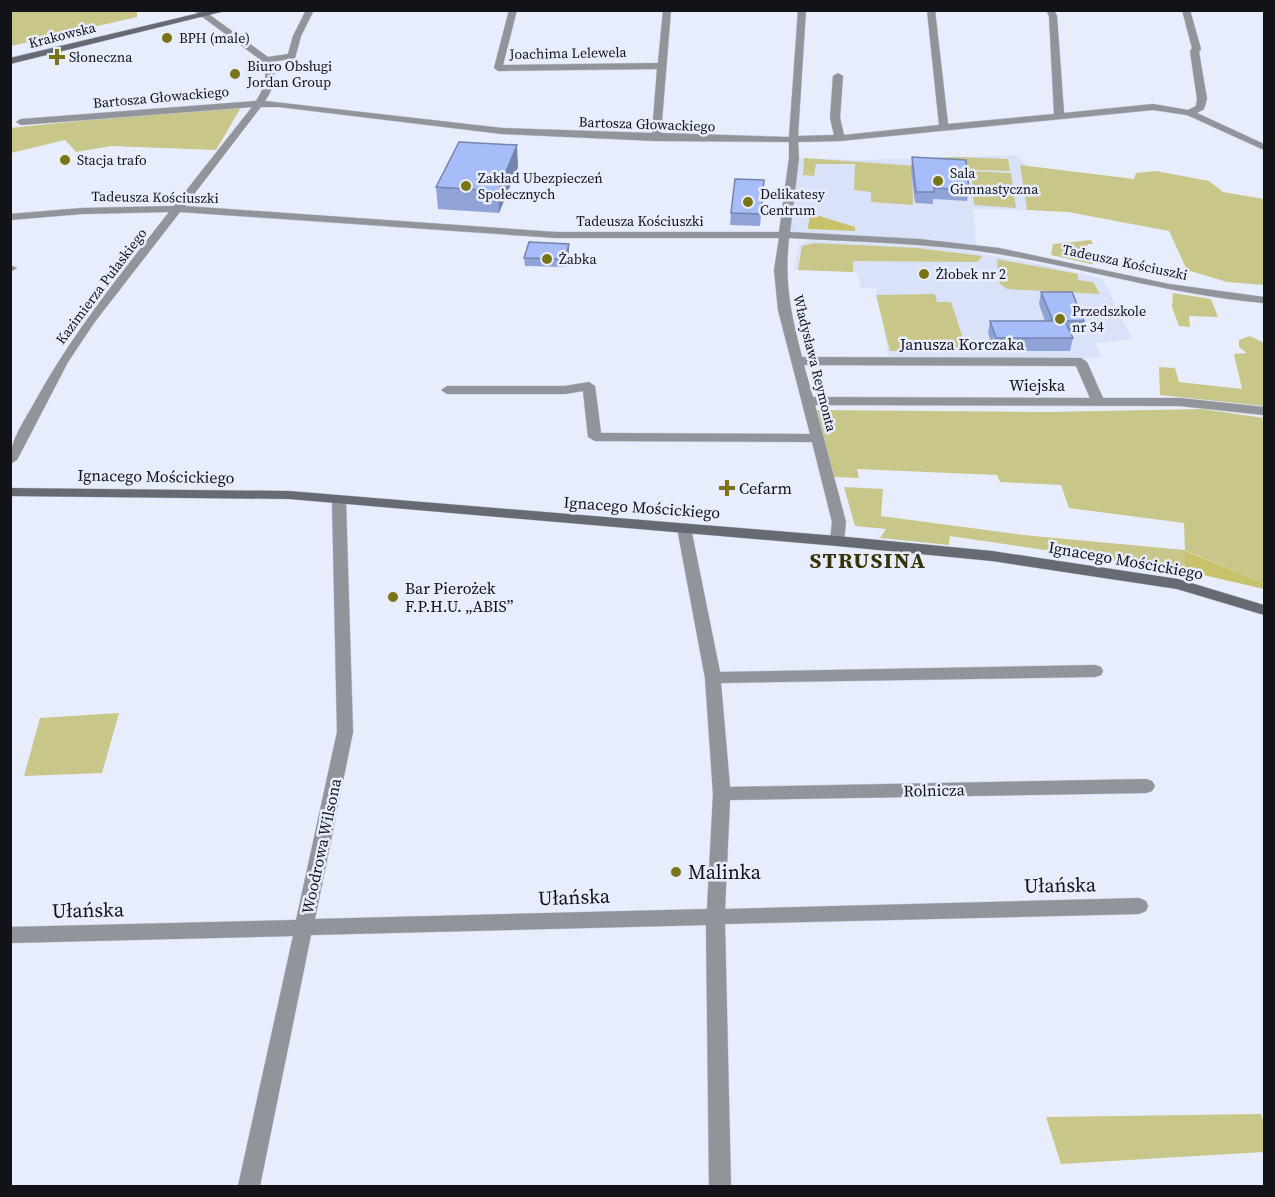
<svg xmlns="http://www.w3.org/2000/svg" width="1275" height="1197" font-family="'Source Serif 4',serif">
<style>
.built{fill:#d9e2f8}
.green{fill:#c9c68a}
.forest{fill:#c8c26b}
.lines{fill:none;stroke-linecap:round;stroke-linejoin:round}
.street-casing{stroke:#c5cad9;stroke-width:1}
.secondary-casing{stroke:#c5cad9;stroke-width:1}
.street{fill:#91949a;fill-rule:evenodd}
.secondary{fill:#666a73;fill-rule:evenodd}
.wall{fill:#90a3d6}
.shaded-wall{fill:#7584ae}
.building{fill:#a7bdf9;stroke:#7584ae;stroke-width:1.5}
.poi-dot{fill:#7a7417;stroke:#e7edfd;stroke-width:2}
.labels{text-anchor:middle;stroke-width:5;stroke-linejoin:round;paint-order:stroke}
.far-street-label{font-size:14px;fill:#111319;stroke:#e7edfd}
.far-poi-label{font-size:14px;fill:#111319;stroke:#e7edfd;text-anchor:start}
.street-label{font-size:16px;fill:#111319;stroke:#e7edfd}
.poi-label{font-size:16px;fill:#111319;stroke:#e7edfd;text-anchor:start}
.near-poi-label{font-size:20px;fill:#111319;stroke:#e7edfd;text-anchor:start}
.near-street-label{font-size:20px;fill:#111319;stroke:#e7edfd}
.district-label{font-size:22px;font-weight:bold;letter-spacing:1.5px;fill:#353206;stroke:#e7edfd}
</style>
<rect width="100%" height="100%" fill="#e7edfd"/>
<g class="built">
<polygon points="1017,155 1027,166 1020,165 1027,210 973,209 977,248 786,235 794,158 860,160"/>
<polygon points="809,240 949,248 1045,265 1103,279 1132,339 1096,343 1101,357 1076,359 889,357 876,288 861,288 856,272 794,270 799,245"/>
</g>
<g class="green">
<polygon points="137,10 137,17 11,46 11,11"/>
<polygon points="243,104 216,150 111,146 76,152 65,140 11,153 10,128"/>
<polygon points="958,157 1008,159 1010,171 912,168 913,205 871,202 871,192 854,190 855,164 816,164 814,176 803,175 804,158 916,166 929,158"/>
<polygon points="1020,165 1134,179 1136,173 1156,171 1209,181 1223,192 1264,199 1264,285 1227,282 1187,270 1169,231 1068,212 1027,210"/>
<polygon points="971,171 1011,173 1016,208 974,205"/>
<polygon points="1091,240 1093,244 1088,244 1083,253 1095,257 1098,262 1091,264 1051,255 1053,244"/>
<polygon points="814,243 918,248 982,256 978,262 853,261 853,272 798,270 802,246"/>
<polygon points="997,259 1078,274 1078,280 1093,282 1100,294 1007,289 999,283"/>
<polygon points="1173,293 1211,299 1218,317 1189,316 1190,327 1179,326 1172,307"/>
<polygon points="935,294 937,302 951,302 967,350 890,351 876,295"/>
<polygon points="1250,336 1264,343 1264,406 1160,395 1159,367 1175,368 1179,382 1242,389 1234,354 1247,353 1239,347 1239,340"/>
<polygon points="1202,409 1264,418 1264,583 1186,551 1186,571 950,536 949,545 880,538 886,529 855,526 844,487 883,489 881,516 1023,535 1185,550 1184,523 1069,508 1061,485 1000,482 997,475 857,469 859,478 834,477 812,410 1048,412"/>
<polygon points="119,713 102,773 24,776 40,718"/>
<polygon points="1261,1114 1264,1124 1264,1152 1061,1164 1046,1117"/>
</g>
<g class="forest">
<polygon points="810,213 855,227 855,231 808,229"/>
<polygon points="1185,551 1264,583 1264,589 1186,571"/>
</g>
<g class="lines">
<defs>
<g id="street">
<path d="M 193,10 L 203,10 L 268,57 L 288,54 L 293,36 L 306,10 L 314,10 L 301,36 L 295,58 L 271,62 C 278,76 273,89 265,101 L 502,128 L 652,133 L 657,69 L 498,71 L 494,68 L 509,10 L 517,10 L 503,65 L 658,63 L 663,10 L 671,10 L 661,133 L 789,137 L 798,10 L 806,10 L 798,136 L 834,135 L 830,118 L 833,76 L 838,73 L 843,76 L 840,118 L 844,135 L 939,125 L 927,10 L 935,10 L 948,124 L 1054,114 L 1049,16 L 1046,10 L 1054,10 L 1057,16 L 1064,113 L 1153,104 L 1188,110 L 1196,106 L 1197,99 L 1190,51 L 1192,48 L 1182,10 L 1190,10 L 1201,49 L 1199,52 L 1207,99 L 1204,109 L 1197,113 L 1264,144 L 1264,150 L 1187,115 L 1153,110 L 840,141 L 798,142 L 799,158 L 790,232 L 919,239 L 999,248 L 1169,284 L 1264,297 L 1264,303 C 1174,295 1088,269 999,254 C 930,243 859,242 789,238 C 784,284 791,313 802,357 L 1081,358 L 1087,362 L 1103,398 L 1180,398 L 1264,407 L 1264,415 L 1180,406 L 815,405 L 846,522 L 844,541 L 837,546 L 830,541 L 832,522 L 812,442 L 595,441 L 588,437 L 583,391 L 565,394 L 447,394 L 441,390 L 447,386 L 565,386 L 589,382 L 595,386 L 601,433 L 810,434 L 778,310 L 774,270 L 779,238 L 556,238 L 180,212 L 94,323 L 68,362 L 17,460 L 10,464 C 10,440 22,425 33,405 C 71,335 120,275 169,212 L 82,214 L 10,220 L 10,214 L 82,208 L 174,206 L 252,107 L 21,125 L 16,122 L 21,119 L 256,101 C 264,88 269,76 262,61 ZM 261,107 L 279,107 L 502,134 L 656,141 L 789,142 L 789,158 L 779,232 L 556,232 L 185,206 ZM 804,365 L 1076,366 L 1090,398 L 813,397 Z"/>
<polygon points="10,265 17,268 10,272"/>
<polygon points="339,497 346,501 353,732 315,919 707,909 713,794 705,678 677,528 684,524 691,528 720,672 1095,665 1101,667 1103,671 1101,675 1095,677 721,683 730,787 1146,779 1152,781 1155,786 1152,791 1146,793 730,800 725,909 1139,898 1146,901 1148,906 1146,911 1139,914 725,924 731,1186 709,1186 706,925 311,935 260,1186 238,1186 293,936 10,943 10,927 296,920 337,732 332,501"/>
</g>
<g id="secondary">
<polygon points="212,10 229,10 10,64 10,58"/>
<polygon points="10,488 289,491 837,536 992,551 1178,579 1264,605 1264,615 1177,589 992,561 837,546 289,499 10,496"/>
</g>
</defs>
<use href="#street" class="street-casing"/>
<use href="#secondary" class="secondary-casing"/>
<use href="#street" class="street"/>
<use href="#secondary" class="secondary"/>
</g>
<g class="wall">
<polygon points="912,157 969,190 967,201 933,199 933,204 915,203 911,169"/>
<polygon points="518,167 499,213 438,209 436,187"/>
<polygon points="764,180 760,226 730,225 731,213"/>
<polygon points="569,244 569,251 566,267 525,266 524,258"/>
<polygon points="1041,292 1084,321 1081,333 1070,333 1073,338 1070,351 994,351 988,333 990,321 1045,321 1039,304"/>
</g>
<g class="shaded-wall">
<polygon points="517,145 518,167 499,213 498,191"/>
<polygon points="569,244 569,251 566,267 565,259"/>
</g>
<g class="building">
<polygon points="459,142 517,145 498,191 436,187"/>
<polygon points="912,157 966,160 969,190 934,188 934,192 916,192"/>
<polygon points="735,179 764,180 761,214 731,213"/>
<polygon points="529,242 569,244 565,259 524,258"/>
<polygon points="1041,292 1072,292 1084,321 1053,321"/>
<polygon points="990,321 1065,321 1073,338 996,338"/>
</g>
<g class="poi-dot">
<circle cx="167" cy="38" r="6"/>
<path d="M54 48h6v6h6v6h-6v6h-6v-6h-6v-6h6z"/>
<circle cx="235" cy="74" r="6"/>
<circle cx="65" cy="160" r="6"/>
<circle cx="938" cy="181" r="6"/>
<circle cx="466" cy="186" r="6"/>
<circle cx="748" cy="202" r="6"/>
<circle cx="547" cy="259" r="6"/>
<circle cx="924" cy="274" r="6"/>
<circle cx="1060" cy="319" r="6"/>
<path d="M724 479h6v6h6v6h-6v6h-6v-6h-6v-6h6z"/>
<circle cx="393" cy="597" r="6"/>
<circle cx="676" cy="872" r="6"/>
</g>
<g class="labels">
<g class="far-street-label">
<text transform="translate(62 35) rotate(-14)" y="5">Krakowska</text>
<text transform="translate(568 53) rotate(-1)" y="5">Joachima Lelewela</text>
<text transform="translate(161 97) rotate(-5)" y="5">Bartosza Głowackiego</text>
<text transform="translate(647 124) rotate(2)" y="5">Bartosza Głowackiego</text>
<text transform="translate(155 197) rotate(1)" y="5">Tadeusza Kościuszki</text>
<text x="640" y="226">Tadeusza Kościuszki</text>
<text transform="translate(1125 262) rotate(12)" y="5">Tadeusza Kościuszki</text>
<text transform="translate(101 286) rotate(-53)" y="5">Kazimierza Pułaskiego</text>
<text transform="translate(815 363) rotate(76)" y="5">Władysława Reymonta</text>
</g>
<g class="far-poi-label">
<text x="179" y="43">BPH (male)</text>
<text x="69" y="62">Słoneczna</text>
<text x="247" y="71">Biuro Obsługi<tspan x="247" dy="16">Jordan Group</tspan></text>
<text x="77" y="165">Stacja trafo</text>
<text x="950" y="178">Sala<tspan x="950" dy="16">Gimnastyczna</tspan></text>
<text x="478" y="183">Zakład Ubezpieczeń<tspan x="478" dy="16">Społecznych</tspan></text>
<text x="760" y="199">Delikatesy<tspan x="760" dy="16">Centrum</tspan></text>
<text x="559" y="264">Żabka</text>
<text x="936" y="279">Żłobek nr 2</text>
<text x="1072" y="316">Przedszkole<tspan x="1072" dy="16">nr 34</tspan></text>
</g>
<g class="street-label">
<text x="962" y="350">Janusza Korczaka</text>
<text x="1037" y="391">Wiejska</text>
<text transform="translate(156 476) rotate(1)" y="6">Ignacego Mościckiego</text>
<text transform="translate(642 507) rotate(4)" y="6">Ignacego Mościckiego</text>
<text transform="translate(1126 560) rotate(10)" y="6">Ignacego Mościckiego</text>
<text transform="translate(934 790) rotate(-1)" y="6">Rolnicza</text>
<text transform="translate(321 846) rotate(-78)" y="6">Woodrowa Wilsona</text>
</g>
<g class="poi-label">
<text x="739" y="494">Cefarm</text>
<text x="405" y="594">Bar Pierożek<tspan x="405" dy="18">F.P.H.U. „ABIS”</tspan></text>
</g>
<g class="near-poi-label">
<text x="688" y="879">Malinka</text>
</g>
<g class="near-street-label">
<text transform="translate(1060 885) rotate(-1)" y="7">Ułańska</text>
<text transform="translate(574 897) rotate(-2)" y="7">Ułańska</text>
<text transform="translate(88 910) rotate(-1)" y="7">Ułańska</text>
</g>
<g class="district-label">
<text x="868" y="568">STRUSINA</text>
</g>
</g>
<rect width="1275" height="1197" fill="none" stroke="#111319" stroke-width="24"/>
</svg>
